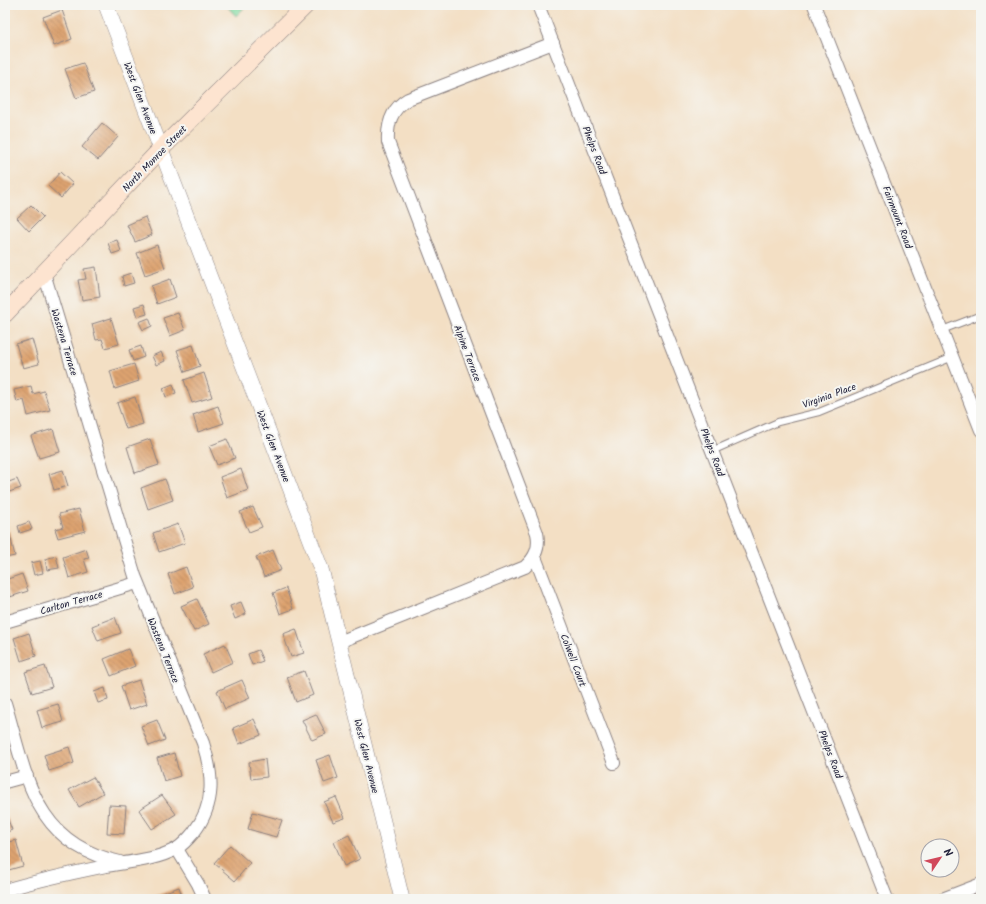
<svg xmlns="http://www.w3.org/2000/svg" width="986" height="904" font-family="Kalam,sans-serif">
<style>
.pitch{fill:#83dca1;stroke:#527f6e}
.building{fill:url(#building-back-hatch)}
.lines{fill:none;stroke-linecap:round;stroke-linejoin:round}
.service-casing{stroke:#8a8080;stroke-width:8}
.minor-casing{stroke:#8a8080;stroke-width:14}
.tertiary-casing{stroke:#8a8080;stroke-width:16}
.secondary-casing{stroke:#8a8080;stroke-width:18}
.service{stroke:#fff;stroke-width:6}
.minor{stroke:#fff;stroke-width:12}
.tertiary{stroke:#fff;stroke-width:15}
.secondary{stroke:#fde4d0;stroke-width:17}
.labels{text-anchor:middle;stroke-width:4;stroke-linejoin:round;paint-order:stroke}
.street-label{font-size:10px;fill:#22223b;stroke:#f6f6f2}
</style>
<defs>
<pattern id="building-back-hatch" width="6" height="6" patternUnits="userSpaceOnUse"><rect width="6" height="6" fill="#dda370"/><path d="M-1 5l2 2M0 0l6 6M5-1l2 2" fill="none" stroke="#b3845d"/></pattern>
</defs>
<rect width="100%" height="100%" fill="#f6f6f2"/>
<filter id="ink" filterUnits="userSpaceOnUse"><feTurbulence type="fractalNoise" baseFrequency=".025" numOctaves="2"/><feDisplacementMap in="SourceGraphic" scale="8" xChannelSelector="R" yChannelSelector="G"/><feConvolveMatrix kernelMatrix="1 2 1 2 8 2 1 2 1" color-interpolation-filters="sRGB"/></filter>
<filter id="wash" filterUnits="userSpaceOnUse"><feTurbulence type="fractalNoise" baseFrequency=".012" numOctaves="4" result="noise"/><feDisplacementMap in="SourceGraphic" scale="16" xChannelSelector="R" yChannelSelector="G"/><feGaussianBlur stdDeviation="0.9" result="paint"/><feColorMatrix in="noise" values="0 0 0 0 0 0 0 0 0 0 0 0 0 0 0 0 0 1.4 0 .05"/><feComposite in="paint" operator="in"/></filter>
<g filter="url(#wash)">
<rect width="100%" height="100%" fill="#f3dfc4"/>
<polygon class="pitch" points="226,5 247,5 236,16"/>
<g id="blocks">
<g class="building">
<polygon points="62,10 72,39 54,46 43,17"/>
<polygon points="83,63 94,92 76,98 65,69"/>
<polygon points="102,123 118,137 98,160 82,147"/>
<polygon points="60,172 73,184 61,198 48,186"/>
<polygon points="31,205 43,217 29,231 17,218"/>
<polygon points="145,217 152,235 135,242 127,225"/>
<polygon points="117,240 121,251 112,254 108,243"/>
<polygon points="157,245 165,268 145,275 137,253"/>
<polygon points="96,267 100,297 82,300 78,280 86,279 84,269"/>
<polygon points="131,273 134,283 124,286 122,276"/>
<polygon points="170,279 176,297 157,304 151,286"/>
<polygon points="144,304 147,314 137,317 134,307"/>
<polygon points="178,313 185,330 170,336 163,318"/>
<polygon points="111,318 119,344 105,348 102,339 96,340 92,324"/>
<polygon points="149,318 152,326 143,330 139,322"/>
<polygon points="32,339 39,364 23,368 16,344"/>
<polygon points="193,345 200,366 185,372 177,350"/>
<polygon points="141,346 144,357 133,361 129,350"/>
<polygon points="161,352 165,361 156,365 152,356"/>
<polygon points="134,364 139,381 115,389 110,371"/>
<polygon points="204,373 212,397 192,403 184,380"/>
<polygon points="173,384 176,393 166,397 163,388"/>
<polygon points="31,386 33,394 44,391 50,410 28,416 24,400 17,402 14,390"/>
<polygon points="135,397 143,424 126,429 117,403"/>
<polygon points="218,406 224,423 198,432 193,415"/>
<polygon points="53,429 60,452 39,458 31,436"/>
<polygon points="150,439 159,465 135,473 127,447"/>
<polygon points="227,439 235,458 217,465 209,446"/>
<polygon points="241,469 248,490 227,498 220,477"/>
<polygon points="63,470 68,486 54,490 49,474"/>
<polygon points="17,479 21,488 9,492 6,483"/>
<polygon points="165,479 173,500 148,509 141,488"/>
<polygon points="253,507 262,527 249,532 240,512"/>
<polygon points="79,509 85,531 58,538 55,529 63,527 59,514"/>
<polygon points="29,522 32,529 20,533 18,526"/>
<polygon points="178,524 185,543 159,552 153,533"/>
<polygon points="9,531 15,556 5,558 5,532"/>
<polygon points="86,549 89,558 84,559 88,572 69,578 63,557"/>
<polygon points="273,550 281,570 264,577 256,557"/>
<polygon points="56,556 59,568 47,570 45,559"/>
<polygon points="40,561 43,573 34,575 31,563"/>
<polygon points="186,567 193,587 175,594 168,574"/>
<polygon points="22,574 28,591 10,597 5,580"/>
<polygon points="286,588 293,609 280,614 273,593"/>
<polygon points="197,599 209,624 194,631 181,606"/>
<polygon points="241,602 246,614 235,619 230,606"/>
<polygon points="115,617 121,633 98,641 92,626"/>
<polygon points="296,629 304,653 291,657 283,634"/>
<polygon points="29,633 36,656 21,661 14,638"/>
<polygon points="225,644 233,662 211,672 203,654"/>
<polygon points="128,649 135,666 111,676 104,659"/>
<polygon points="258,650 263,661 252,665 248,654"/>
<polygon points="45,666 52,687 32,693 25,672"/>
<polygon points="304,671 313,695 296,702 287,677"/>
<polygon points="139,680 147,704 129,710 121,686"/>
<polygon points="242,680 250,698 225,709 217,691"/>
<polygon points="105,688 108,700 98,703 94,692"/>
<polygon points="58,704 63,722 42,728 37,710"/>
<polygon points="316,714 326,734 312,740 302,720"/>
<polygon points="254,719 261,735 239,744 233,728"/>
<polygon points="157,720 165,740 149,746 141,726"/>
<polygon points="69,747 74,763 49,771 44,755"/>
<polygon points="174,753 180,776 164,781 157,758"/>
<polygon points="330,755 338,778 324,783 316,760"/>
<polygon points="265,759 267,777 251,779 249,762"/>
<polygon points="93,777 103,793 79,807 69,790"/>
<polygon points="162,795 176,814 152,829 139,810"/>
<polygon points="336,797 345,818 333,822 324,802"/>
<polygon points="109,805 126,806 124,834 107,833"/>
<polygon points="5,812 12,830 5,833"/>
<polygon points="253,812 282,820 276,837 248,829"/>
<polygon points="349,835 360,859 344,866 334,842"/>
<polygon points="16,840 23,866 5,871 5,843"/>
<polygon points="230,845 250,863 235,881 214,863"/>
<polygon points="179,887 183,899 153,899 152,897"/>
</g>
</g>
</g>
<g filter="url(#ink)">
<use href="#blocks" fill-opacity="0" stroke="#8a8080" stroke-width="1"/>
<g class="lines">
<defs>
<g id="service">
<polyline points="942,330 981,315"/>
<polyline points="712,451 778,422 819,412 953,357"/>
</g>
<g id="minor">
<polyline points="538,5 887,899"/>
<polyline points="814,5 981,430"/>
<polyline points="535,557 614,763"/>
<polyline points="5,622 137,583"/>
<path d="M 339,642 L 525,567 C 536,557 540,547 537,533 L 388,142 C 387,124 391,109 408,99 L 553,43"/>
<path d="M 5,703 C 27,776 33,844 120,862"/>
<polyline points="5,782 27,776"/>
<polyline points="177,849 198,884 205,899"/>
<path d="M 5,890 C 38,880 72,873 106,866 C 128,862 156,860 176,849 C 183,845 189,838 194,832 C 216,803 213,775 203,743 L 135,576 L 44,273"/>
<polyline points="942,899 981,884"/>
</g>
<polyline id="tertiary" points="106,5 321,569 402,899"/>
<polyline id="secondary" points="5,314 161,149 306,5"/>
</defs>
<use href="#service" class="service-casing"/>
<use href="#minor" class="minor-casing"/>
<use href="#tertiary" class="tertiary-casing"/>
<use href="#secondary" class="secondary-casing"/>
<use href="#service" class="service"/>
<use href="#minor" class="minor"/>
<use href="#tertiary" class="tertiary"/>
<use href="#secondary" class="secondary"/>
</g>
</g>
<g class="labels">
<g class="street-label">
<text transform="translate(141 98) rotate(69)" y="4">West Glen Avenue</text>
<text transform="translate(595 150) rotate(69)" y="4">Phelps Road</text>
<text transform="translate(154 158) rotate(-46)" y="4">North Monroe Street</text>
<text transform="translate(898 217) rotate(69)" y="4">Fairmount Road</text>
<text transform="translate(65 342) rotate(73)" y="4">Wastena Terrace</text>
<text transform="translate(468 353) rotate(69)" y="4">Alpine Terrace</text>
<text transform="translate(829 395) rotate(-20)" y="4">Virginia Place</text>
<text transform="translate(274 446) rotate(69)" y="4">West Glen Avenue</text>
<text transform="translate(713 452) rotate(69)" y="4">Phelps Road</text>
<text transform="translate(71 602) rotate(-16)" y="4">Carlton Terrace</text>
<text transform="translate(164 650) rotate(68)" y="4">Wastena Terrace</text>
<text transform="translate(574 660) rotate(69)" y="4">Colwell Court</text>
<text transform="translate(831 754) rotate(69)" y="4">Phelps Road</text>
<text transform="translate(367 756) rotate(76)" y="4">West Glen Avenue</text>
</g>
</g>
<rect width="986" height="904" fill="none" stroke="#f6f6f2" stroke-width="20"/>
<g transform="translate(940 858) rotate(55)"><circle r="19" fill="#f6f6f2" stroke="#a1a1a9"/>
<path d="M0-3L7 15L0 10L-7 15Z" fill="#d1495b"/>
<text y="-6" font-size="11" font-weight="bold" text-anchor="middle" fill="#22223b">N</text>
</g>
</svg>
